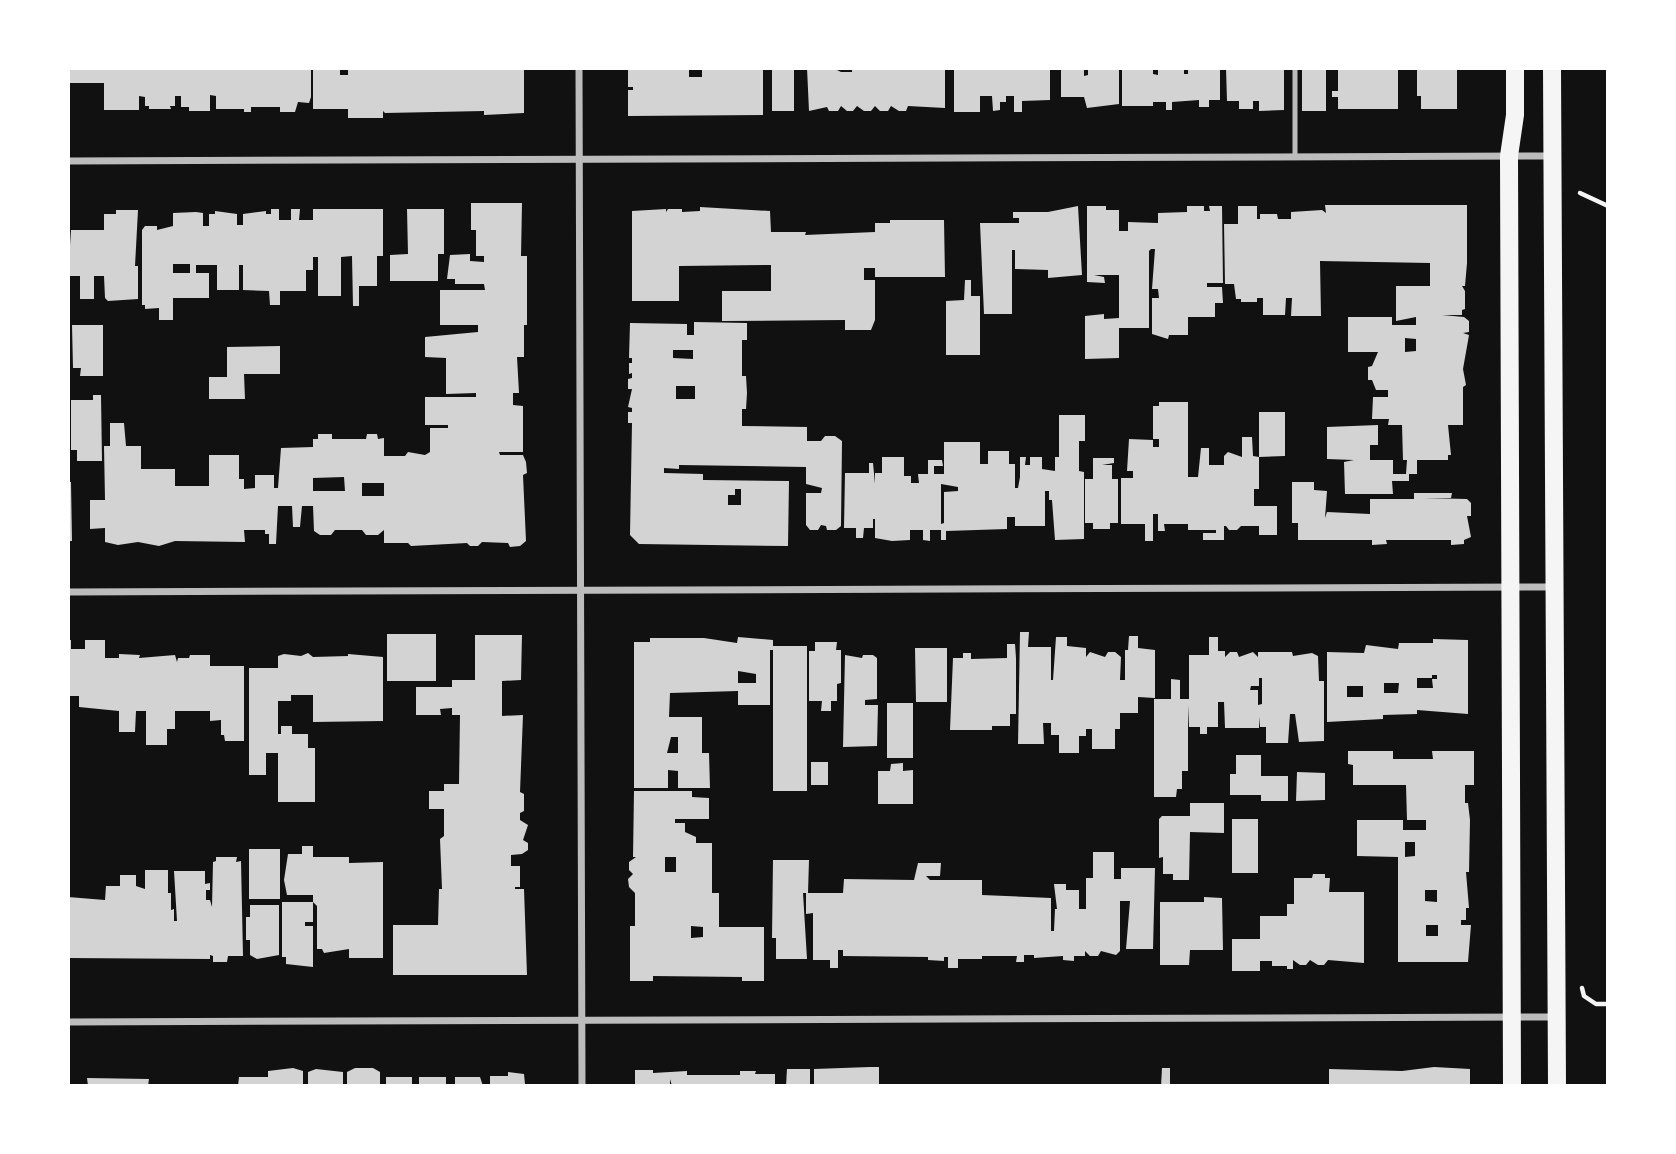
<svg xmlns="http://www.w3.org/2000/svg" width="1676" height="1154" font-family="'Alegreya Sans',sans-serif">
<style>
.building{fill:#d3d3d3;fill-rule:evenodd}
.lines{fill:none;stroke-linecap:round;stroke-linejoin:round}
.path{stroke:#f5f5f5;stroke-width:4.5}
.service{stroke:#bcbcbc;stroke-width:5}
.minor{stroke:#bcbcbc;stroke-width:7}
.primary{stroke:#f5f5f5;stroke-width:18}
</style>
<rect width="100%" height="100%" fill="#111"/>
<g class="building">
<polygon points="68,68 311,68 311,97 309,103 298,102 295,112 280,112 280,107 251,107 251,112 244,112 244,109 216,109 216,96 210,95 210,111 189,111 189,107 181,107 181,96 175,96 175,106 170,106 171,109 149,109 149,106 145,106 145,97 139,96 139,110 104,110 104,83 68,83"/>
<polygon points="313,68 340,68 340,75 348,75 348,68 524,68 524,113 484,115 484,111 385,113 383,111 383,118 348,118 348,109 313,109"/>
<polygon points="628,68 689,68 689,77 702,77 702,68 763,68 763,115 628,116 628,90 633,90 633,87 628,87"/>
<rect x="772" y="68" width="22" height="43"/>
<polygon points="807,68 833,68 841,72 852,72 852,68 945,68 945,108 908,106 906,111 899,111 891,106 888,111 880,111 875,106 871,111 864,111 857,106 853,111 847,111 841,106 838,111 829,111 827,107 809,111"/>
<polygon points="954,68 1050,68 1050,100 1022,101 1022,112 1014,112 1014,96 1006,96 1006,102 1000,102 1000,110 993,111 992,96 980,96 980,112 954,112"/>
<polygon points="1061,68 1084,68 1084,76 1088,75 1088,68 1119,68 1119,104 1087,108 1084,97 1061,97"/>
<polygon points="1122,68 1153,68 1153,74 1158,75 1158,68 1184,68 1184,74 1188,74 1188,68 1220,68 1220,100 1209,100 1209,107 1199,107 1199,100 1172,102 1172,110 1166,110 1166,102 1153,102 1153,106 1122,106"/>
<polygon points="1226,68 1284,68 1284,110 1259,111 1259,101 1253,101 1253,109 1239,109 1239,101 1227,101"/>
<rect x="1302" y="68" width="24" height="43"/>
<polygon points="1338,68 1398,68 1398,109 1338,109 1338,97 1332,97 1332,91 1338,91"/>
<polygon points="1417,68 1457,68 1457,109 1421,109 1421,96 1417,96"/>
<path d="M 471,203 L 522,203 L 521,256 L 527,256 L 527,325 L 524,325 L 524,357 L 517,357 L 519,393 L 513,393 L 513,405 L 523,406 L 523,452 L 499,452 L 500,455 L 523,455 L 526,462 L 527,473 L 523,475 L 526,541 L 520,546 L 510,547 L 508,543 L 482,542 L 478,546 L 470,546 L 467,543 L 411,546 L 408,543 L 384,543 L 384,530 L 378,535 L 366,535 L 362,530 L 335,530 L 331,535 L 320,535 L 314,531 L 313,506 L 302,506 L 300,527 L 293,527 L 292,506 L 278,506 L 276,544 L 269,544 L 269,534 L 265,534 L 265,530 L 244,530 L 245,542 L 175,541 L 159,546 L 138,542 L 118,545 L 105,542 L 105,528 L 90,529 L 90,500 L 105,500 L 104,446 L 110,446 L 110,423 L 124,423 L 126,446 L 141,446 L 141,469 L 175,469 L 175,486 L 209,486 L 209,455 L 239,455 L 239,479 L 244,479 L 244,489 L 255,488 L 255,475 L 274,475 L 274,488 L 278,488 L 281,448 L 313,447 L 313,439 L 318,439 L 318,434 L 332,434 L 332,439 L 366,439 L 367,434 L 377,434 L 378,439 L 384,438 L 384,456 L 405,456 L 408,452 L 425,455 L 430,452 L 430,428 L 448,428 L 448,425 L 425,425 L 425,397 L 476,397 L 476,393 L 446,394 L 446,358 L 425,357 L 425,337 L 478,332 L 478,325 L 440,325 L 440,290 L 485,290 L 484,284 L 455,284 L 455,279 L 447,279 L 450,255 L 470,254 L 470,261 L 484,262 L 484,256 L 476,256 L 476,230 L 471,230 ZM 344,477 L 345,491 L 313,491 L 313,478 ZM 362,483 L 384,483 L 384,496 L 362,496 Z"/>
<path d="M 1325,205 L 1467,205 L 1467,263 L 1465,286 L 1462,286 L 1465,291 L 1465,309 L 1462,310 L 1462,315 L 1442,315 L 1464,317 L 1469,321 L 1469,332 L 1463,333 L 1469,335 L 1463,369 L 1466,385 L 1463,387 L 1463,425 L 1448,425 L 1451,455 L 1448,455 L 1448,460 L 1417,460 L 1417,474 L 1409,474 L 1409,481 L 1392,481 L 1393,494 L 1345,494 L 1344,462 L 1354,460 L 1327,459 L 1327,427 L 1378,425 L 1378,445 L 1370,445 L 1370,460 L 1393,460 L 1393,474 L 1406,474 L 1407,460 L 1403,460 L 1402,425 L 1388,425 L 1389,419 L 1372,419 L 1373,397 L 1388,397 L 1388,390 L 1376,390 L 1372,380 L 1368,380 L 1368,367 L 1372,366 L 1378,352 L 1348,352 L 1348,317 L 1392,317 L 1392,325 L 1416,325 L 1416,317 L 1396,321 L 1396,286 L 1430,286 L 1430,263 L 1320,261 L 1321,316 L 1291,316 L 1292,298 L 1286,298 L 1285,315 L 1263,315 L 1263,298 L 1257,298 L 1257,302 L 1241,302 L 1241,299 L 1236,299 L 1234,284 L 1225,284 L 1224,224 L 1238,224 L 1238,206 L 1257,206 L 1257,219 L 1260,219 L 1260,214 L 1277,214 L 1278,219 L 1291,219 L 1291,212 L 1322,210 L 1326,213 ZM 1405,338 L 1416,339 L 1416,351 L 1405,352 Z"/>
<polygon points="1078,206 1082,275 1048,278 1048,270 1015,269 1015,250 1012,250 1012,314 984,314 980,223 1019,223 1019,218 1013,218 1013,212 1048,212"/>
<polygon points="1087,206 1106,206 1106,210 1119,210 1119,231 1128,231 1128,222 1158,223 1158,213 1187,212 1187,206 1204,206 1204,211 1210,211 1209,206 1222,206 1223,283 1207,283 1207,287 1222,287 1223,303 1215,303 1215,317 1188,317 1188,335 1169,335 1168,339 1152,334 1152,298 1159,298 1158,289 1152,289 1155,249 1151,249 1149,251 1149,328 1119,328 1119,358 1085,359 1085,316 1104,314 1104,319 1119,318 1119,275 1094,275 1104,277 1105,283 1087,282"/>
<polygon points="700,207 770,211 771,232 806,232 805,235 875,232 875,223 890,223 890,220 944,220 945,277 875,277 875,268 864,268 864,280 875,280 875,320 871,330 845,330 845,320 722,321 722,291 771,291 771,265 679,266 679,301 632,301 632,211 666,209 666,212 668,209 682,209 682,212 700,211"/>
<path d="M 271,209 L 279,209 L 279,220 L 291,220 L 291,209 L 300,209 L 299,220 L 313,220 L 313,209 L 383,209 L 383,256 L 377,256 L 377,286 L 359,286 L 359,306 L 353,306 L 352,256 L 341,257 L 341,296 L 318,296 L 318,257 L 313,257 L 313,270 L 306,270 L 306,291 L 280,291 L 280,305 L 270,305 L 269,291 L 243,290 L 243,265 L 239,265 L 239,290 L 217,290 L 217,265 L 196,265 L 196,273 L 209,273 L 209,298 L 173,298 L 173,320 L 159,320 L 159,308 L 145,309 L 145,305 L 142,305 L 142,230 L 145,226 L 157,226 L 157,230 L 173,226 L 173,213 L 196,212 L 203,213 L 203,226 L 209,226 L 209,214 L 215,214 L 215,211 L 237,214 L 237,225 L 243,225 L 243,214 L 266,211 L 266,214 L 271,214 ZM 173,264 L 190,264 L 190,273 L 173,273 Z"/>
<polygon points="407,209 444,209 444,254 438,254 438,281 390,281 390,255 408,254"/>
<polygon points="116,210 138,210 135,266 138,266 138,299 108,301 105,298 104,276 94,276 94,299 80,299 80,276 68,276 71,230 104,230 104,214 116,214"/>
<polygon points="965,280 971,280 971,296 980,296 980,355 946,355 946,301 964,300"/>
<path d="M 694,322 L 747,323 L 747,340 L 742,340 L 742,376 L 746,376 L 747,393 L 746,409 L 742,409 L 742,426 L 807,427 L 807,441 L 821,441 L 825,436 L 835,436 L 842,441 L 841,526 L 836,530 L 827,530 L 826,526 L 821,525 L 818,530 L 810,530 L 806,525 L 806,493 L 821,493 L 822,488 L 806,484 L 806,467 L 679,465 L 679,469 L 664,468 L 664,473 L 703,474 L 703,480 L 789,481 L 788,546 L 639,544 L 630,535 L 632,423 L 628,423 L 628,412 L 632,412 L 632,408 L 628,407 L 632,389 L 628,389 L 628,379 L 632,378 L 632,373 L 629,374 L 629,363 L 632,363 L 632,358 L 629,358 L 630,323 L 687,324 L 687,335 L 694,335 ZM 673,350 L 693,350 L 693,359 L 673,358 ZM 676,386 L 695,386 L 695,399 L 676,399 ZM 735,489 L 741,489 L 741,505 L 728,505 L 728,495 L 735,495 Z"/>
<polygon points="72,325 103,325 103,376 80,376 81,368 73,368"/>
<polygon points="280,346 280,374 244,374 245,399 209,399 209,377 227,377 227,347"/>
<polygon points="93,395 101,395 102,461 77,461 77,450 71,450 71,400 93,400"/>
<polygon points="1159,402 1188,402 1188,477 1198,477 1201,448 1209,448 1209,465 1224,465 1224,456 1228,452 1242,457 1242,437 1252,437 1253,456 1259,457 1259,489 1254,489 1254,506 1277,506 1277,535 1259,535 1259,526 1241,526 1237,530 1229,530 1226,526 1224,526 1224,540 1203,540 1203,533 1216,533 1216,530 1188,530 1188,524 1164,524 1165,531 1158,531 1158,514 1153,514 1153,541 1145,541 1145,524 1121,524 1121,478 1133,478 1133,471 1127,471 1129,439 1153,440 1153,447 1159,447 1159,439 1153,439 1153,406 1159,406"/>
<polygon points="1259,412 1285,412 1285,456 1259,457"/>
<path d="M 1059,415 L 1085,415 L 1085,441 L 1079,441 L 1079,471 L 1084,472 L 1084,539 L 1055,540 L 1052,500 L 1049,500 L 1049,491 L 1045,491 L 1045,526 L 1015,526 L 1015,517 L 1007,517 L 1007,529 L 946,531 L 946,540 L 941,540 L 941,530 L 930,530 L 930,541 L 923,540 L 923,530 L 910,530 L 910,540 L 892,541 L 875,538 L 875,519 L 873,519 L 873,528 L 864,528 L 863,538 L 856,538 L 856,528 L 844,528 L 845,473 L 869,473 L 869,463 L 873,463 L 875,484 L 875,473 L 882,473 L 882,457 L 904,457 L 904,476 L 911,476 L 911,483 L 919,483 L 918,474 L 928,474 L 928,460 L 942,460 L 943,466 L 934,466 L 934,474 L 944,474 L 944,442 L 980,442 L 980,464 L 988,464 L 988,451 L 1009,451 L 1009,464 L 1015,464 L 1015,488 L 1018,488 L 1020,477 L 1020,457 L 1026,457 L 1025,465 L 1030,465 L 1030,457 L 1042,457 L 1042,469 L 1055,471 L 1055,457 L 1059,457 ZM 941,484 L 958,487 L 958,491 L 944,492 L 944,523 L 941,524 Z"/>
<polygon points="1093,458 1114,458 1114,463 1102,465 1112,465 1112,479 1118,479 1118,523 1110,523 1110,529 1093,529 1093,523 1085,523 1085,479 1093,479"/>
<polygon points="68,482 71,482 72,541 68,541"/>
<polygon points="1292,482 1314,482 1314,490 1327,491 1325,518 1327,512 1370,514 1370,499 1414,499 1414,493 1452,493 1451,498 1424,498 1467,499 1471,503 1471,516 1467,516 1471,537 1464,540 1464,544 1451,545 1451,540 1386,540 1387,544 1372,545 1372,540 1298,540 1298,523 1292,523"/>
<polygon points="1020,632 1029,632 1028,647 1051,647 1051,680 1053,680 1056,637 1067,637 1067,646 1086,648 1086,657 1090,652 1105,657 1108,652 1115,652 1121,657 1120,680 1125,680 1125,650 1128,650 1129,636 1138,636 1138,648 1155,650 1155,698 1138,697 1138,713 1120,713 1120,729 1115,729 1115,749 1092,749 1092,729 1086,729 1086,736 1079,736 1079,753 1059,753 1059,735 1051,735 1051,723 1043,723 1044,744 1018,744"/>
<rect x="387" y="634" width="49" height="47"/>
<polygon points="475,635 522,635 521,680 502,681 502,716 523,715 520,792 524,794 524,811 520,813 520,820 528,825 523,840 528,843 528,850 522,854 511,855 511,866 520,866 520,887 515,887 515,889 524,889 527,975 393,975 393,925 438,925 439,889 442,889 440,839 444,836 444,809 429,809 429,791 444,791 444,784 459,784 460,715 452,715 452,708 440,709 441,715 416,715 416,687 452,687 452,680 475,680"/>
<path d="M 738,637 L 773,640 L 773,646 L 807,646 L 807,791 L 773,791 L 773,650 L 770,650 L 770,705 L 738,705 L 738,691 L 670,693 L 669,717 L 702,717 L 702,753 L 709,753 L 710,788 L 678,788 L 678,771 L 668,770 L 668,788 L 634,788 L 634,642 L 650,642 L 650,638 L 704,638 L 737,643 ZM 738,671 L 756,674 L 756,683 L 738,683 ZM 671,737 L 678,737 L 678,753 L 667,753 Z"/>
<path d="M 1209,637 L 1218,637 L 1218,651 L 1225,651 L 1225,657 L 1230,652 L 1237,652 L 1239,657 L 1253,652 L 1258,657 L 1258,652 L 1292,652 L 1293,656 L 1312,653 L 1318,656 L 1319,681 L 1324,681 L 1324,741 L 1299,742 L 1295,714 L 1290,714 L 1288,743 L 1266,743 L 1266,727 L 1260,727 L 1259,717 L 1259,728 L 1225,728 L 1224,702 L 1218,702 L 1218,727 L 1207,727 L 1207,734 L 1200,734 L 1200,727 L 1189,727 L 1188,705 L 1188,771 L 1182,771 L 1182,789 L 1177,789 L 1176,797 L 1154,797 L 1154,699 L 1171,699 L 1171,679 L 1180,680 L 1180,699 L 1189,699 L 1189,655 L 1209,655 ZM 1259,678 L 1262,678 L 1262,704 L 1258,705 L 1258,690 L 1250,690 L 1251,686 L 1259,686 Z"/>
<path d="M 1433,639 L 1468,640 L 1468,714 L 1417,710 L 1417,714 L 1383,715 L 1383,719 L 1327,722 L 1327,652 L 1364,653 L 1366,645 L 1398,649 L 1399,643 L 1433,643 ZM 1432,675 L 1437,675 L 1437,679 L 1432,679 L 1433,688 L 1417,688 L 1417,678 L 1432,678 ZM 1384,683 L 1399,683 L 1398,693 L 1384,693 ZM 1347,686 L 1363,686 L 1363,697 L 1347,697 Z"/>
<polygon points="68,640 71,640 71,649 85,649 85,640 105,640 105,658 119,658 119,654 140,655 139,658 175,655 177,662 178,658 189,658 190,655 210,655 210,666 244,666 244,741 225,741 224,735 221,735 221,720 210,721 210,711 175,711 175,729 167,729 167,745 146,745 146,711 136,711 135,732 119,732 119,711 79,707 79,696 68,696"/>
<polygon points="815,642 837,642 836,650 841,650 841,683 837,684 837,701 831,701 831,711 821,711 822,701 809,701 809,651 815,651"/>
<polygon points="1007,644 1015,644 1016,658 1016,714 1010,714 1010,726 992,726 992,730 950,730 953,658 963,658 963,653 971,653 971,659 1007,658"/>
<polygon points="915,648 947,648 947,702 916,702"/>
<polygon points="308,653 313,657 348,656 348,654 383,657 383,721 313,722 313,695 291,695 291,701 278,701 278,734 281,734 281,726 292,726 292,734 308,734 308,748 315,748 315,802 278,802 278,753 266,753 266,775 249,775 249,668 278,668 278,656 284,654 301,656"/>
<polygon points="845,655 862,658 863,655 873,655 877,658 877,699 865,700 865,705 878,705 877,746 843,747"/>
<rect x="887" y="703" width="26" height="55"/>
<path d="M 1348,751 L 1393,751 L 1393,759 L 1433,759 L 1432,751 L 1474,751 L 1474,785 L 1465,785 L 1465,803 L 1468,803 L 1470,820 L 1469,872 L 1466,872 L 1469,908 L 1466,908 L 1466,920 L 1461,920 L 1461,925 L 1471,925 L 1468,962 L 1398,962 L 1398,857 L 1357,856 L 1357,820 L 1403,820 L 1403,830 L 1426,830 L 1426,820 L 1407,820 L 1406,785 L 1353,785 L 1353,765 L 1348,764 ZM 1405,842 L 1415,842 L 1415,856 L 1405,857 ZM 1425,890 L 1437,890 L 1437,902 L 1425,901 ZM 1426,925 L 1438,925 L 1438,936 L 1426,936 Z"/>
<polygon points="1236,755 1261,755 1261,776 1288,776 1288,801 1261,801 1261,795 1230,795 1230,774 1236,774"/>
<rect x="811" y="762" width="17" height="23"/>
<polygon points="903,763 903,771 913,770 913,804 878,804 878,771 890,771 891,764"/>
<polygon points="1297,772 1325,773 1325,800 1296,801"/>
<path d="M 634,791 L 692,791 L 692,797 L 709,798 L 709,819 L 675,819 L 675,823 L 685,823 L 685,832 L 696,837 L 696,843 L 712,843 L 712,893 L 719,893 L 719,927 L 764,927 L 764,981 L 742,981 L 742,977 L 653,976 L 653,981 L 630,981 L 630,926 L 635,926 L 635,893 L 629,887 L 628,879 L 633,874 L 629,870 L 629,862 L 636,857 L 633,857 ZM 665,857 L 676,857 L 676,872 L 665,872 ZM 691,926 L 703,927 L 703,937 L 691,938 Z"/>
<polygon points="1190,803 1224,803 1224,833 1190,832 1189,880 1173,880 1173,874 1163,874 1163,857 1159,858 1159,819 1162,816 1190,816"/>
<rect x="1232" y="819" width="26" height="54"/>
<polygon points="302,846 313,846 313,857 349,857 349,863 383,862 383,958 349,958 349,949 324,953 322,949 317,949 317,906 313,902 313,895 287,895 284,880 288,854 302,854"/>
<rect x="249" y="849" width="31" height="50"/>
<polygon points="1093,852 1114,852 1114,879 1121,879 1121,868 1155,868 1153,949 1126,949 1130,901 1120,901 1120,951 1116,955 1101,951 1098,956 1090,956 1085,951 1085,956 1074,956 1074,961 1063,960 1063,956 1034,958 1034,955 1024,955 1024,962 1016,962 1017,956 982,956 982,959 958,959 958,968 948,968 948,957 944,957 944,961 928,960 928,957 843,956 843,950 838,950 838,968 830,968 830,960 813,960 813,913 806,914 806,893 803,893 807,959 776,959 776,938 772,938 773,860 809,860 808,893 843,893 844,879 914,880 918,863 941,863 940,876 926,876 930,880 982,880 982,895 1051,898 1051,931 1054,931 1055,909 1057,909 1054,884 1066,884 1066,890 1079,890 1079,909 1086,909 1086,878 1093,878"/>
<polygon points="216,857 237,857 236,862 241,861 243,956 228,956 227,962 213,962 213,956 210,955 210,959 68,958 68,897 105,900 106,886 120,886 120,875 136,875 136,886 145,889 145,870 168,870 168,893 171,893 171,910 174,909 174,921 177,921 174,871 205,871 205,884 210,883 210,890 206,890 206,900 210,900 212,907 213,862 216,861"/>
<polygon points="1313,874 1325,874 1325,878 1330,878 1329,892 1364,892 1364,963 1328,960 1324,965 1318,965 1310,960 1306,965 1300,965 1293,960 1293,969 1287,969 1287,966 1272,966 1272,961 1260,961 1260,971 1232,971 1232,939 1260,939 1260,916 1287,916 1287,904 1294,904 1294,878 1312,878"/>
<polygon points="1204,897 1222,898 1223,950 1190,950 1189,965 1160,965 1160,902 1204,902"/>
<polygon points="282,902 313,902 313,922 305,922 305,926 313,926 313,967 286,964 286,957 282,957"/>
<polygon points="250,905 279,905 279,955 257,959 250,955 250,940 246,940 246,917 250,917"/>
<polygon points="870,1067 879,1067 879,1086 814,1086 814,1069"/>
<polygon points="1434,1067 1470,1069 1470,1086 1329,1086 1329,1069 1402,1071"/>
<polygon points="293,1068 303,1071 303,1086 238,1086 239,1077 268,1077 268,1071"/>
<polygon points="355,1068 373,1068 380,1072 380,1086 347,1086 347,1072"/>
<polygon points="1162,1068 1170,1068 1170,1086 1161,1086"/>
<polygon points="316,1069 343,1072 343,1086 308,1086 308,1072"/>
<polygon points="787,1069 810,1069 810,1086 786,1086"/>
<polygon points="635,1070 653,1070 653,1073 687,1071 687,1075 740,1075 740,1071 756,1071 755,1074 775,1074 775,1086 672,1086 670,1079 670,1086 635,1086"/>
<polygon points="508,1072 524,1074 525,1084 530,1086 490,1086 490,1076 508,1076"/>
<rect x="386" y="1077" width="26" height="9"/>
<rect x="419" y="1077" width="27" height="9"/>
<polygon points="455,1077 480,1077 483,1086 455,1086"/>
<polygon points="87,1078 149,1079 148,1086 88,1086"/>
</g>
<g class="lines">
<g class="path">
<polyline points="1580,193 1608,206"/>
<polyline points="1582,988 1584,996 1596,1004 1608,1004"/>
</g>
<polyline class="service" points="1295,157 1295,68"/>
<g class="minor">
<polyline points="579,68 582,1086"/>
<polyline points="68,161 1553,156"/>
<polyline points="68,592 1555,587"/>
<polyline points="68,1022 1555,1017"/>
</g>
<g class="primary">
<polyline points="1552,68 1557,1086"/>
<polyline points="1512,1086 1509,156 1515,115 1515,68"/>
</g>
</g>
<rect width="1676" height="1154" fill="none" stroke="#ffffff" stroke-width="140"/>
</svg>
